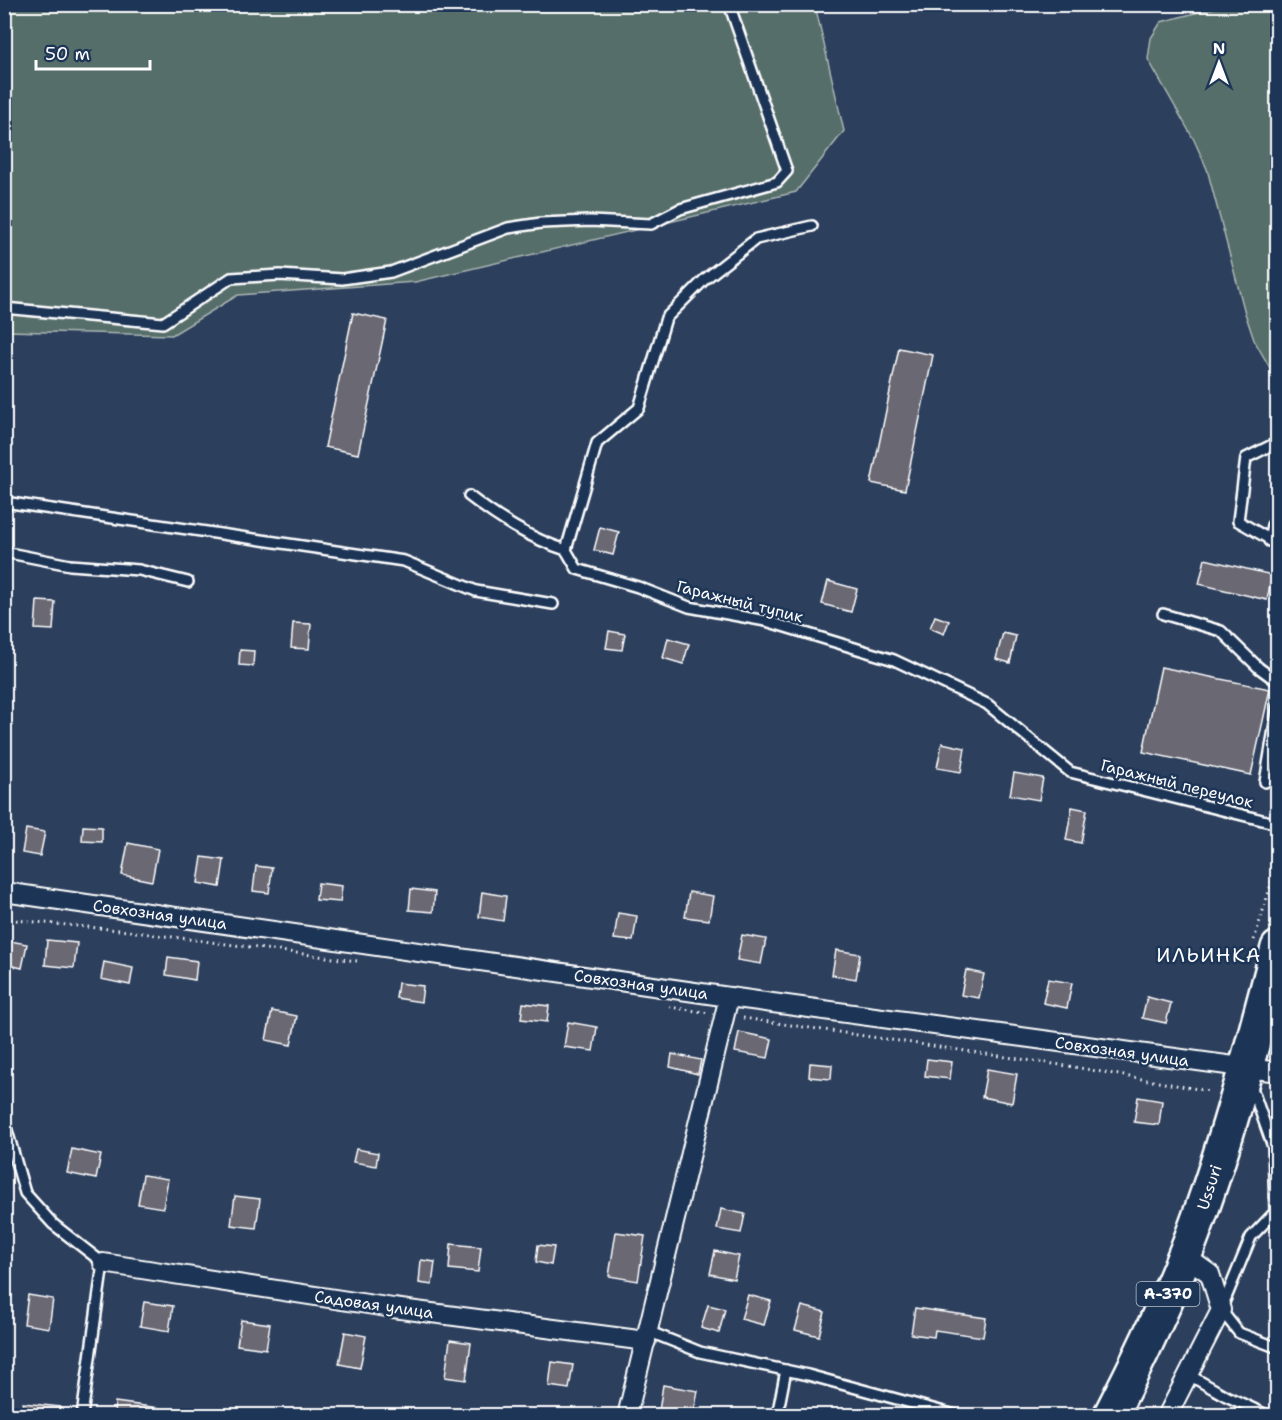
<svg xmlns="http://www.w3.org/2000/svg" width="1282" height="1420" font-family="'Shantell Sans',sans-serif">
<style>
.green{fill:#576e6a;stroke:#abb6b4;stroke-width:1.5}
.building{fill:#6a6873;stroke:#fff;stroke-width:1.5}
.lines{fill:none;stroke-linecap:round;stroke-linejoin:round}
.lane-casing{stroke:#fff;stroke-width:14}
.street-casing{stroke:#fff;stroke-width:22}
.highway-casing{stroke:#fff;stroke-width:38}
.path{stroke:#fff;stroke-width:3;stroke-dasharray:1.5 4.5;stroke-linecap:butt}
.lane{stroke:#1d3557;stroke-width:9}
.street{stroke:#1d3557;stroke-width:18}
.highway{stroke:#1d3557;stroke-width:33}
.labels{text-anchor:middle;stroke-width:5;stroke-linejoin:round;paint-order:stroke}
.shield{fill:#1d3557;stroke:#bbc2cd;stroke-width:1.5}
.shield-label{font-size:15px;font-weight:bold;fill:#fff}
.street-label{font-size:16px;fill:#fff;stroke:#1d3557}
.quarter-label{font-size:20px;letter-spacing:1.5px;fill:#fff;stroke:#1d3557}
</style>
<rect width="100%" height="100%" fill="#2c3f5d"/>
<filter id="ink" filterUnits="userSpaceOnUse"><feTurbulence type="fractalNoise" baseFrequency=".0167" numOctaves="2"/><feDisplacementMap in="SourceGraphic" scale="12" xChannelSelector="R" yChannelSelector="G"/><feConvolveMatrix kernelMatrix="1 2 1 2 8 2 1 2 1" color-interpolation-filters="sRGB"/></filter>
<g filter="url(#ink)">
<g class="green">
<polygon points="5,5 815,5 844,131 796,192 415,282 238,295 172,335 5,331"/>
<polygon points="1226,5 1277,5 1277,380 1254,340 1245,313 1207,169 1194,140 1148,59 1151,38 1161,22"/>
</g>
<g class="building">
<polygon points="353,313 387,320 358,454 325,447"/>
<polygon points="899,348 933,355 905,490 871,483"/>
<polygon points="600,527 619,532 613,555 594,550"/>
<polygon points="1205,559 1272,575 1267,600 1199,584"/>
<polygon points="828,581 857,589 851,612 822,604"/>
<polygon points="37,601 55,602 53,630 35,629"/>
<polygon points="935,616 949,621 944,634 930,628"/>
<polygon points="293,623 311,624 309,649 291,648"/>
<polygon points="609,631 625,634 622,650 606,648"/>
<polygon points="1003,633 1016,636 1010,663 996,659"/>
<polygon points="668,638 689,644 683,664 663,658"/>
<polygon points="240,650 254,651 253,666 239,665"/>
<polygon points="1161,667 1270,689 1251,775 1143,752"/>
<polygon points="942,743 965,748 961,772 937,768"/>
<polygon points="1014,773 1043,778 1039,800 1010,795"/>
<polygon points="1072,807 1087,810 1081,843 1066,840"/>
<polygon points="83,826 102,827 102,842 82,841"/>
<polygon points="26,829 45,832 40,856 22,853"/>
<polygon points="128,843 158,849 152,881 122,875"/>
<polygon points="202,857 224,860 220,887 198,883"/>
<polygon points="256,866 272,868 269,893 253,891"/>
<polygon points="318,883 342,886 340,902 316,900"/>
<polygon points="411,889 435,892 433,912 409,910"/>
<polygon points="482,892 506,896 503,921 479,917"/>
<polygon points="689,892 713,896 709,920 685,917"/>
<polygon points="618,913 637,916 633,941 614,939"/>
<polygon points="742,935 766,939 761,964 737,960"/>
<polygon points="4,940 27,944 22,968 4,964"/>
<polygon points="47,940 77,943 74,968 45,965"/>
<polygon points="836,950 860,954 856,979 832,975"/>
<polygon points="168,957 197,961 195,980 166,975"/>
<polygon points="104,962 133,968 130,985 101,979"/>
<polygon points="966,970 984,974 979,998 961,995"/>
<polygon points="1048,979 1072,983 1067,1008 1043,1003"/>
<polygon points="398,983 423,986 421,1002 396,998"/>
<polygon points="1147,997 1171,1003 1166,1023 1142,1018"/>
<polygon points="523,1003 549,1006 547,1022 521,1019"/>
<polygon points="272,1011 297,1016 291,1045 266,1040"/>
<polygon points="568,1022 597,1027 593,1051 564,1047"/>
<polygon points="739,1032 772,1039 768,1058 735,1052"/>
<polygon points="672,1054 701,1060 698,1074 670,1067"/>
<polygon points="927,1059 952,1062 950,1079 925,1076"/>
<polygon points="810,1063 832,1065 831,1079 809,1077"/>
<polygon points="987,1069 1017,1074 1012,1103 982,1097"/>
<polygon points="1138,1097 1162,1101 1159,1125 1134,1122"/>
<polygon points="72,1149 101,1155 96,1179 67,1173"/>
<polygon points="356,1149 378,1153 376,1166 353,1162"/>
<polygon points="143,1175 168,1179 163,1208 138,1204"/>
<polygon points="235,1196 260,1199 256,1228 231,1225"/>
<polygon points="721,1209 745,1214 741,1233 717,1229"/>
<polygon points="616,1232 645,1236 638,1281 609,1276"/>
<polygon points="451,1244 481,1247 478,1272 449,1269"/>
<polygon points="538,1245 554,1247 551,1265 536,1262"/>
<polygon points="715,1251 739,1256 734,1279 710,1274"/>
<polygon points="421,1260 435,1262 432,1285 419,1283"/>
<polygon points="28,1295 53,1299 49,1328 24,1324"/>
<polygon points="748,1295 771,1301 764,1325 741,1319"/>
<polygon points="144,1302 173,1306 169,1331 140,1326"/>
<polygon points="708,1305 725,1309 719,1333 701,1328"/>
<polygon points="802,1306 825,1312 819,1336 795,1330"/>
<polygon points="915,1308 986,1318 983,1337 935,1330 934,1337 911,1334"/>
<polygon points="241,1320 270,1324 266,1349 237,1345"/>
<polygon points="345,1332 366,1336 360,1368 339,1364"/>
<polygon points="450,1340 471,1343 466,1380 445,1377"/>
<polygon points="552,1362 573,1365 569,1389 549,1386"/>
<polygon points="663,1385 698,1391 693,1416 659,1411"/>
<polygon points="115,1402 159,1408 159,1416 114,1416"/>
<polygon points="23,1403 60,1407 60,1416 22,1416"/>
</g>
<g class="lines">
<defs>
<g id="lane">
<polyline points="812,226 756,239 705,279 666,318 639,408 597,443 566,550 577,569 638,587 689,607 766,621 894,660 987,704 1070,772 1278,824"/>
<polyline points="4,308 163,323 231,278 280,275 342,279 391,272 508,228 541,223 590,221 651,224 680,209 777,182 787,171 729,4"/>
<polyline points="1278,442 1246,458 1238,521 1278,544"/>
<polyline points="1277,489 1278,487"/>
<path d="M 469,496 C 499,519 529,538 566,550"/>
<polyline points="4,502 404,561 476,591 553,604"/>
<polyline points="1269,541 1272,525"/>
<polyline points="4,552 70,565 139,570 188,582"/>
<polyline points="1163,614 1221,631 1259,668 1278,682"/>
<polyline points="1265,782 1278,706"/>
<polyline points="1251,1085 1273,1147 1275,1212 1251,1237 1221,1310 1239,1333 1278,1348"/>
<polyline points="4,1120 25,1193 53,1224 103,1263 82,1416"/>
<polyline points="650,1332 700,1352 808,1375 959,1416"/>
<polyline points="1189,1375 1226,1396 1269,1416"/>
<polyline points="777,1416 786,1370"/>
</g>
<g id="street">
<polyline points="4,892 729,997 1278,1072"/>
<polyline points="103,1263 393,1308 646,1341"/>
<polyline points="627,1416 729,997"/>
<polyline points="1167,1416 1221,1310 1210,1274 1185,1256"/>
</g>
<path id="highway" d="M 1110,1416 C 1143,1352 1174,1288 1198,1220 C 1230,1131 1254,1039 1278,948"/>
</defs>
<use href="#lane" class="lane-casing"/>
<use href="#street" class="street-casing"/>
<use href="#highway" class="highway-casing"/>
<g class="path">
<polyline points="4,919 119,930 357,961"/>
<polyline points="1254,940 1278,862"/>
<polyline points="669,1007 710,1013"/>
<polyline points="743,1018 1074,1067 1209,1091"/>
<polyline points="1270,1101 1278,1101"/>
</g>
<use href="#lane" class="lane"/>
<use href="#street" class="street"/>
<use href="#highway" class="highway"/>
</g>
</g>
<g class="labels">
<rect class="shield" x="1136.5" y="1282" width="63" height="24" rx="4.5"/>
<g class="shield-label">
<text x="1168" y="1299">А-370</text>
</g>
<g class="street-label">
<text transform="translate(740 601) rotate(14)" y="6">Гаражный тупик</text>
<text transform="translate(1177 783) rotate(14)" y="6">Гаражный переулок</text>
<text transform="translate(160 914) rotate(8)" y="6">Совхозная улица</text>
<text transform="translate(641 984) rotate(8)" y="6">Совхозная улица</text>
<text transform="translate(1122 1051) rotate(8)" y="6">Совхозная улица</text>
<text transform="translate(1209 1187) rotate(-72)" y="6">Ussuri</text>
<text transform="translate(374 1304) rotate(8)" y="6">Садовая улица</text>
</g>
<g class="quarter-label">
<text x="1209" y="962">ИЛЬИНКА</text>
</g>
</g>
<rect width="1282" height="1420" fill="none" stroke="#1d3557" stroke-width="24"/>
<rect x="12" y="12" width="1258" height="1396" fill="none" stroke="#fff" stroke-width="2" filter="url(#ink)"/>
<g transform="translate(1219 63)" stroke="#1d3557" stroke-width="4.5" paint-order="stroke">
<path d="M0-4.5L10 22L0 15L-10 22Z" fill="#ffffff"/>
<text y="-9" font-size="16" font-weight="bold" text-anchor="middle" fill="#ffffff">N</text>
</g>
<path d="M36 60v9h114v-9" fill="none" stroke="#ffffff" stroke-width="3"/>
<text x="45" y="60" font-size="18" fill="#ffffff" stroke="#1d3557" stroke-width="4.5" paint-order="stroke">50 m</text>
</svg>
